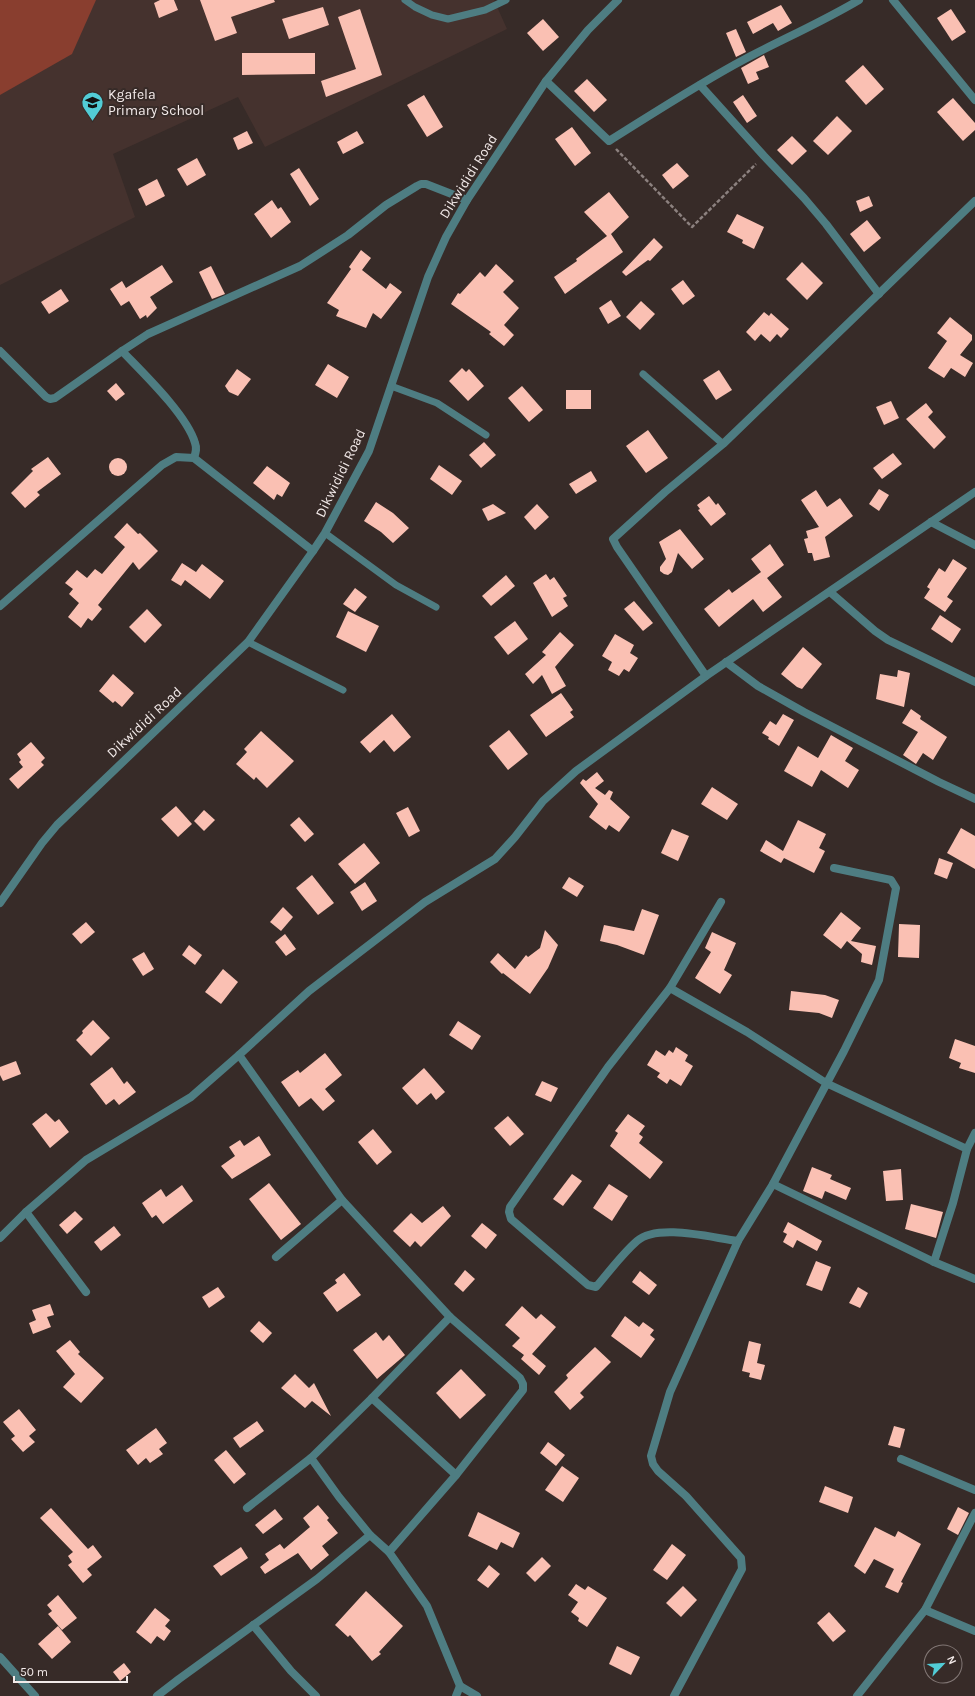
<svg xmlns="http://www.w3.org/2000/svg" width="975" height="1696" font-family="Karla,sans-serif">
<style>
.built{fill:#45322e}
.green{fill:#893e2f}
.building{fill:#fac0b3}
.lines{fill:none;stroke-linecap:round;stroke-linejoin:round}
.path{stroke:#8c817f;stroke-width:2.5;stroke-dasharray:4 2;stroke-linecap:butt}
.service{stroke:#4e7d82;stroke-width:7}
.minor{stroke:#4e7d82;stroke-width:8}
.tertiary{stroke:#4e7d82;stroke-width:8}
.labels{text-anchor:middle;stroke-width:4;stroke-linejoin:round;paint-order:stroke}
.poi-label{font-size:14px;fill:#f3eae9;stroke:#372b28;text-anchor:start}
.street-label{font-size:14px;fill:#f3eae9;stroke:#372b28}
</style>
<rect width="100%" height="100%" fill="#372b28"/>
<polygon class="built" points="0,0 494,0 507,29 265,147 238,97 113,154 135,217 0,285"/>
<polygon class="green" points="0,0 96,0 72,54 0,95"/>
<g class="building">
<polygon points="160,0 174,0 178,10 159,18 154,3"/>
<polygon points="200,0 274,0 275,2 231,17 237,33 215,41"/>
<polygon points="781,5 792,23 778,31 773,23 753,34 747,22"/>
<polygon points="323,7 329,25 289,39 282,19"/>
<polygon points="360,9 382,75 326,97 321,81 356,69 338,17"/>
<polygon points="951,9 966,32 952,41 937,18"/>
<polygon points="543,19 559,37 543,51 527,33"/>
<polygon points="736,29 746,52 736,57 726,33"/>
<polygon points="242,53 315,53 315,74 242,75"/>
<polygon points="764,55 769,67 756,72 759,79 748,84 741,68"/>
<polygon points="863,65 884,89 866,105 845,81"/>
<polygon points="587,79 607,100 594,112 574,91"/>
<polygon points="424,95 443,127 427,137 407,105"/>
<polygon points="743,95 757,116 747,123 733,102"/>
<polygon points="953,98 975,123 975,130 963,141 937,112"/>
<polygon points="837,116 852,131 828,155 813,141"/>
<polygon points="572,127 591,153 575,166 555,139"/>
<polygon points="247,131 253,143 238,150 233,138"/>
<polygon points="357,131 364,143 343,154 337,142"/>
<polygon points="792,136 807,151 792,165 777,150"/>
<polygon points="197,158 206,175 187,186 177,169"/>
<polygon points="677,163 689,176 673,189 662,175"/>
<polygon points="299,168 319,199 310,206 290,174"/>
<polygon points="157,179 165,196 146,206 138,189"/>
<polygon points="609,192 629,217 611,234 623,252 565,294 554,277 577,261 576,259 607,236 584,212"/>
<polygon points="869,196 873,206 860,212 856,201"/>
<polygon points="272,200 278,209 281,207 291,222 271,238 254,214"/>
<polygon points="737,214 764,227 754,249 742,243 743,240 727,232"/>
<polygon points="867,220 881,238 864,252 850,234"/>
<polygon points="654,238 663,247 650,261 648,260 626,276 622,272"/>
<polygon points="361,250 371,258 362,270 386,289 390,283 402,292 381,319 373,313 366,328 336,316 339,310 327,303 351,269 349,267"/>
<polygon points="802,262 823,283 807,300 786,279"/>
<polygon points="496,264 514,281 503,292 519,308 504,325 514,335 504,346 489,334 491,332 451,304 458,293 460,294 480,272 485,277"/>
<polygon points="162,265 173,282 150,297 157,308 147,318 146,315 140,319 129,301 121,306 110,289 122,281 126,288"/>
<polygon points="211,266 225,294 212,299 199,272"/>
<polygon points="683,280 695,296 683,305 671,289"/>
<polygon points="61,289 69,301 49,314 41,302"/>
<polygon points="611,300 621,316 608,324 599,308"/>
<polygon points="641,301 655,314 640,330 626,317"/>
<polygon points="764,312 769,316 771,313 789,329 781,338 777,334 770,342 761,334 755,341 746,332"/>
<polygon points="950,317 972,335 972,340 960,355 973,363 965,377 951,368 944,378 928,368 947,341 937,333"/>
<polygon points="328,364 349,377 337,398 315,385"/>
<polygon points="462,368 466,372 469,369 484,386 468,401 449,381"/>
<polygon points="237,369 251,379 238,396 229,392 225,386"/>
<polygon points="719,370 732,390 716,400 703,380"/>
<polygon points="116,383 125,394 116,401 107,391"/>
<polygon points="522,386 543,410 529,422 508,398"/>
<rect x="566" y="390" width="25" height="19"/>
<polygon points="891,401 899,418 884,425 876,407"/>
<polygon points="926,403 933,412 928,417 946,437 934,449 906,419"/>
<polygon points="648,430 668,458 646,473 626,446"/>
<polygon points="484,442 496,455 481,468 469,455"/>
<polygon points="893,453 902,464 882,479 873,468"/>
<polygon points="48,457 61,474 37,492 40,495 25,508 11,493 33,471 31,469"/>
<circle cx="118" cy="467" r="9"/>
<polygon points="439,465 462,481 452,495 430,479"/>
<polygon points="267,466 290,483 282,497 277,494 274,500 253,483"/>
<polygon points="591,471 597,481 576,494 569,484"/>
<polygon points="879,489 889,495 879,511 869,504"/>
<polygon points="816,490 827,507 840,498 853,516 825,537 830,557 814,561 812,553 808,553 804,539 808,538 806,531 819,527 801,500"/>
<polygon points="709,496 716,505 718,503 726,514 711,526 698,510 700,509 697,505"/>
<polygon points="376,502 393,513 409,528 393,543 381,532 364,521"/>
<polygon points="493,504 506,513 488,521 482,509"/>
<polygon points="537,504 549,517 535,530 524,517"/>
<polygon points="127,523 138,534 140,533 158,551 139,570 133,562 98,605 102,609 92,621 88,618 81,628 68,617 79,603 69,594 73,589 65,583 77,570 87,578 95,569 102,574 125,547 114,537"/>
<polygon points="680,529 704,559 692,569 678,553 672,572 668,575 664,574 660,571 660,567 666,559 659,542"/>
<polygon points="770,544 784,565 767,578 782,597 763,612 753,599 719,627 704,609 729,589 732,593 761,572 751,559"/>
<polygon points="953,559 967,568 947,597 953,601 945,612 924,598 930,589 927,587 939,568 945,572"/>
<polygon points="182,563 196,572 202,564 224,581 210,599 185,580 181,586 171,580"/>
<polygon points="546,574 550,580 554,577 567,596 563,598 568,606 552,617 533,583"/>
<polygon points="506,575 515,586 491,606 482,596"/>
<polygon points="355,588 367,597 355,612 343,604"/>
<polygon points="634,601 653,623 643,631 624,609"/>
<polygon points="147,609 162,625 145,643 129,627"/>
<polygon points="348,611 379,626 366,652 336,637"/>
<polygon points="940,615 961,629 952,643 931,629"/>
<polygon points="515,621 528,639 508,655 494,637"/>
<polygon points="560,632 574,645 555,667 566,686 552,694 542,675 533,684 525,674 546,655 542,652"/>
<polygon points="615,634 634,645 630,653 638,658 629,672 624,669 619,676 608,670 612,662 602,656"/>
<polygon points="803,647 822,664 802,689 797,687 781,674"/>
<polygon points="898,670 910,673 904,707 876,699 880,674 897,677"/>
<polygon points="113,674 134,693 122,707 115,701 113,703 99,691"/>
<polygon points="561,693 573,710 570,712 574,717 546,737 530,715"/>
<polygon points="911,709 921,716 920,719 947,737 933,760 923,753 916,764 903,755 918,732 902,723"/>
<polygon points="392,714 411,737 394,752 384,740 370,753 360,742"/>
<polygon points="783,714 794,720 779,746 768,739 769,737 762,733 770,721 776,725"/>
<polygon points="509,730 528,754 508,770 489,746"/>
<polygon points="261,731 294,761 267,788 256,777 254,780 236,764 247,752 244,749"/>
<polygon points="831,735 853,748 845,761 859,770 848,788 821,770 812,787 784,771 798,746 818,758"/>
<polygon points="31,742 45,758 41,762 44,765 18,789 9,779 23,767 19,762 21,760 17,754"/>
<polygon points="597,772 604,781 595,788 605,795 609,790 613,792 610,799 630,817 619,832 609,825 606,830 589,817 598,804 580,783 583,779 586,781"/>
<polygon points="712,787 738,804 727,820 701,804"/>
<polygon points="176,806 192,824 178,837 161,819"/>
<polygon points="408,807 420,831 409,837 396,813"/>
<polygon points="204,810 215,820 204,831 194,821"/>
<polygon points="299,817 314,834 305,842 290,825"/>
<polygon points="798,820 826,834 819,848 825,851 814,873 784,858 781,863 760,851 766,840 783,851"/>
<polygon points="961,828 975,836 975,869 947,853"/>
<polygon points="672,829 689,836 678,861 661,853"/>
<polygon points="364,843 380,863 355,884 338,864"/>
<polygon points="939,858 953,863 947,879 934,874"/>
<polygon points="312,875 334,903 318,915 296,888"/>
<polygon points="569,877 584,886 577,897 562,888"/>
<polygon points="365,882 377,901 362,911 350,892"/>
<polygon points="283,907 293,917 281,931 270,922"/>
<polygon points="642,909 659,915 644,955 617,945 600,941 604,925 634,931"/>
<polygon points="841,912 861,928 851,941 876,946 872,965 861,962 862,954 847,941 841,949 823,935"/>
<polygon points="86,922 95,932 81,944 72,934"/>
<polygon points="899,924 920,925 919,958 898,957"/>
<polygon points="545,930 558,945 548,968 530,994 503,973 502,974 490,962 498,953 515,969 526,955 528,957 540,948"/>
<polygon points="712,932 736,943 724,970 732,975 720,994 695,978 711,952 705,948"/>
<polygon points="285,934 296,949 286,956 275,942"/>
<polygon points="189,945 202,955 195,965 182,955"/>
<polygon points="144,952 154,969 143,976 132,959"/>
<polygon points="223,969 238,982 221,1004 205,992"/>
<polygon points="791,991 825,995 839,1000 832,1018 819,1013 789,1010"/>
<polygon points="93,1020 110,1038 91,1056 76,1040 83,1033 82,1031"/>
<polygon points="458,1021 481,1036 472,1050 449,1035"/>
<polygon points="955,1039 975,1046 975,1073 959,1068 961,1063 949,1058"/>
<polygon points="676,1047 688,1055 685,1061 693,1066 681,1086 670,1079 667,1084 657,1077 660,1073 647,1065 656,1050 665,1056 669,1050 673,1053"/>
<polygon points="325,1053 342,1075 325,1089 335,1101 323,1111 311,1098 299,1107 281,1082 298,1070 300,1073"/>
<polygon points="16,1061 21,1074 3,1081 0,1075 0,1067"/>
<polygon points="112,1067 124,1084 127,1081 136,1092 119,1105 114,1099 106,1105 90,1084"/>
<polygon points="424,1068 445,1092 436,1100 431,1093 417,1105 402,1088"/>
<polygon points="542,1081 558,1088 551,1102 535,1095"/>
<polygon points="46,1113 55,1122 59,1119 69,1132 50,1148 32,1124"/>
<polygon points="628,1114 645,1126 639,1134 643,1137 639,1143 663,1162 650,1179 610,1146 618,1133 615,1131"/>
<polygon points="508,1116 524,1134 510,1146 494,1128"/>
<polygon points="373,1129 392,1152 377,1165 358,1142"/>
<polygon points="259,1136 271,1155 232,1179 221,1166 235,1156 229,1147 240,1140 244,1146"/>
<polygon points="812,1167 832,1175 830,1179 851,1188 846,1200 825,1191 822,1199 803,1191"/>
<polygon points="901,1169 903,1200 886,1201 883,1171"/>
<polygon points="572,1174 582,1181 563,1206 553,1199"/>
<polygon points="269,1183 301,1224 281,1240 249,1199"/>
<polygon points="609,1184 628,1196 612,1221 593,1208"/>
<polygon points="182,1185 193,1201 163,1224 156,1215 152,1218 142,1203 161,1189 166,1197"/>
<polygon points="911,1204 943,1212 936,1238 905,1229"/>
<polygon points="443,1206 451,1216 421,1247 415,1241 410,1247 393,1231 411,1213 422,1223"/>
<polygon points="75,1211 83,1219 67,1234 59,1225"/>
<polygon points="788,1222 822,1241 817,1251 797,1240 793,1248 783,1242 787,1234 783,1232"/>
<polygon points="482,1223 497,1235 486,1249 471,1236"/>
<polygon points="114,1226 121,1235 101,1251 94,1242"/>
<polygon points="816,1261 831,1267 822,1291 806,1285"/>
<polygon points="465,1270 475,1279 463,1292 454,1284"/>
<polygon points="640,1271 657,1285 649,1295 632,1282"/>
<polygon points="344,1273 361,1295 337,1312 323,1293 337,1283 335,1280"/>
<polygon points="218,1287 225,1297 209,1308 202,1297"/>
<polygon points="858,1287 868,1293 860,1308 849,1303"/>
<polygon points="50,1304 54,1315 47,1317 51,1327 33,1334 29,1323 36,1320 32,1310"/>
<polygon points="522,1306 536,1319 541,1314 556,1327 532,1354 546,1366 539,1375 521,1359 524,1355 512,1346 520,1338 505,1325"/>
<polygon points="625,1316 639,1327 643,1322 654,1330 650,1335 655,1339 641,1358 611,1336"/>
<polygon points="259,1321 272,1333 263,1343 250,1331"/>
<polygon points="376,1332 383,1341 389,1335 405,1355 377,1379 353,1350"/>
<polygon points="70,1340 80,1352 78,1354 104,1378 81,1403 63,1387 75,1374 56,1351"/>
<polygon points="749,1341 761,1344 757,1363 765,1365 761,1380 749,1377 750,1373 742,1371"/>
<polygon points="595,1347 611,1362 580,1393 584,1397 570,1410 554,1392 568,1378 566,1375"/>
<polygon points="461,1369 486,1395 460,1419 436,1393"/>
<polygon points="295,1374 309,1388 314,1383 331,1416 312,1401 305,1408 281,1388"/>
<polygon points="19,1409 36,1430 29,1436 35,1442 23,1452 11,1439 15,1436 3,1422"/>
<polygon points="257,1421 264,1431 240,1448 233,1438"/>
<polygon points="894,1426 905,1429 900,1448 888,1445"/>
<polygon points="156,1428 167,1443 159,1449 163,1454 150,1463 146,1458 138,1465 126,1450"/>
<polygon points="548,1442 565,1455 556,1466 540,1453"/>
<polygon points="226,1450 246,1474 234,1484 214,1460"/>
<polygon points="562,1466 579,1478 563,1502 545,1490"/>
<polygon points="825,1486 853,1497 848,1513 819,1502"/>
<polygon points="318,1505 329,1518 327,1520 338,1533 322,1546 329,1555 311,1570 298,1553 265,1574 260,1567 269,1560 265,1554 280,1544 284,1549 310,1527 303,1518"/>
<polygon points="958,1507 969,1513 958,1535 947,1529"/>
<polygon points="51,1508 88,1549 93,1545 102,1557 87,1569 92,1575 83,1583 68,1565 72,1562 68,1556 73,1552 40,1518"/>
<polygon points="275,1509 283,1519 263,1534 255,1525"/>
<polygon points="478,1512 520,1533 513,1548 501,1542 497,1550 468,1536"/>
<polygon points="875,1527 895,1537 898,1531 921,1544 901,1582 903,1583 898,1593 885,1587 894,1569 874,1559 865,1574 854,1566"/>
<polygon points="672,1544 686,1555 667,1580 653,1570"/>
<polygon points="241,1547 248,1558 221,1576 213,1566"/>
<polygon points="542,1557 551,1566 535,1582 526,1573"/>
<polygon points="489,1565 500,1574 488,1588 477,1580"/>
<polygon points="576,1584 585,1590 588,1586 607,1598 587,1627 578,1621 579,1618 571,1612 578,1602 568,1595"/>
<polygon points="683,1586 697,1600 681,1617 666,1603"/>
<polygon points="366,1591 403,1626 379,1652 381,1654 372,1661 350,1635 348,1637 335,1625"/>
<polygon points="58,1595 77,1618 62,1630 48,1614 52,1611 47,1605"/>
<polygon points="155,1608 170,1620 165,1626 171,1631 164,1641 157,1636 151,1644 136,1632"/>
<polygon points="829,1612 846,1631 833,1642 817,1623"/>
<polygon points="58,1626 71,1642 52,1659 38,1644"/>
<polygon points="617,1646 640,1657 631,1675 609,1664"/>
<polygon points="124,1663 131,1672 120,1681 113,1672"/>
</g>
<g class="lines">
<polyline class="path" points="616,149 692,227 756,164"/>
<g class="service">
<polyline points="405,0 415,7 432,15 448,19 485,10 506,0"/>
<polyline points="643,374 723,444"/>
<polyline points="391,386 437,403 486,435"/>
<polyline points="325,533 396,585 436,607"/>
<polyline points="248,642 343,690"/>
</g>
<g class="minor">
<polyline points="893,0 975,100"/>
<path d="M 546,81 L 609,141 C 654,113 698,84 745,59 C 783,39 822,22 859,0"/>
<polyline points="700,85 764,156 804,198 826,224 879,294"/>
<polyline points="0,351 46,397 50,399 55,398 122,351 148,334 300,266 348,235 386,205 417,186 421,184 426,184 467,200"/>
<path d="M 122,351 C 143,373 187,415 195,443 C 197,448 196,452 194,458"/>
<polyline points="931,522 975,545"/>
<polyline points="830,592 875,631 888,640 975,682"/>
<polyline points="0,606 162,465 176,457 194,458 313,551"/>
<polyline points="726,662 758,686 804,712 939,782 975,799"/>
<polyline points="706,676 617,547 613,539 665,492 723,444 975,201"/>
<path d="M 834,868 L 891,880 L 896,888 L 879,980 L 844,1051 L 773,1184 L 738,1241 C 712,1238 658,1223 637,1241 C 622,1254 609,1272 596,1287 L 588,1285 L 511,1219 L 509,1212 L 510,1207 L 608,1067 L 670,988 L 747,1032 L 826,1083 L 967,1149"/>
<polyline points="670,988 721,902"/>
<polyline points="239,1055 342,1200 450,1317 520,1378 523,1384 523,1390 456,1475 389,1552"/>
<polyline points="773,1184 934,1262 975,1279"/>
<polyline points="26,1212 86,1292"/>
<polyline points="0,1238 26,1212 86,1160 191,1097 239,1055 309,991 425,902 495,859 515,837 543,801 576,771 706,676 975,492"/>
<polyline points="276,1257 342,1200"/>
<polyline points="934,1262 953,1203 967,1149 975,1133"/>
<polyline points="372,1398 456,1475"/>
<polyline points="311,1458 339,1497 370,1535 389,1552 427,1606 460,1686 477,1696"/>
<polyline points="901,1459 975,1490"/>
<polyline points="247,1508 311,1458 372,1398 450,1317"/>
<polyline points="925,1610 975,1631"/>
<polyline points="253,1625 291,1671 316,1696"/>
<polyline points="0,1657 35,1696"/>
<polyline points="157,1696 179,1679 317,1579 370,1535"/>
<polyline points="456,1696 460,1686"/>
<polyline points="674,1696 742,1569 741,1558 686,1496 658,1471 653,1464 651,1456 670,1392 738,1241"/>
<polyline points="857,1696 925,1610 975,1513"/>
</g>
<polyline class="tertiary" points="0,903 42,843 57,825 248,642 313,551 325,533 369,451 428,277 446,237 467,200 546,81 588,30 618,0"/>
</g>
<defs>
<symbol id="school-pin" viewBox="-11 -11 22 30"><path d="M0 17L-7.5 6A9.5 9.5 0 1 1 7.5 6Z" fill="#52ccd6" stroke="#372b28"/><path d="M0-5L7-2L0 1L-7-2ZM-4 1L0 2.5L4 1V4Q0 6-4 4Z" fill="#111"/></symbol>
</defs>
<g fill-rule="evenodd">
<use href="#school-pin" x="80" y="90" width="25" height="34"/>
</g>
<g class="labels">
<g class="poi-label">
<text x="108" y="99">Kgafela<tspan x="108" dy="16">Primary School</tspan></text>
</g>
<g class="street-label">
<text transform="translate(468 176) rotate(-58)" y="5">Dikwididi Road</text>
<text transform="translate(340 473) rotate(-64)" y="5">Dikwididi Road</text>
<text transform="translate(144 722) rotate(-43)" y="5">Dikwididi Road</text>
</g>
</g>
<g transform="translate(943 1664) rotate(65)"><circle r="19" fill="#372b28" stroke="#827775"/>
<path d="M0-3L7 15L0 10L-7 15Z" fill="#52ccd6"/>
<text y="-6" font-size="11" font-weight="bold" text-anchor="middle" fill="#f3eae9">N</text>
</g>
<path d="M14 1676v6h113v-6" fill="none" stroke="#f3eae9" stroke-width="2"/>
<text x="20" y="1676" font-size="12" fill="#f3eae9" stroke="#372b28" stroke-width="3" paint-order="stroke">50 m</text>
</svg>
